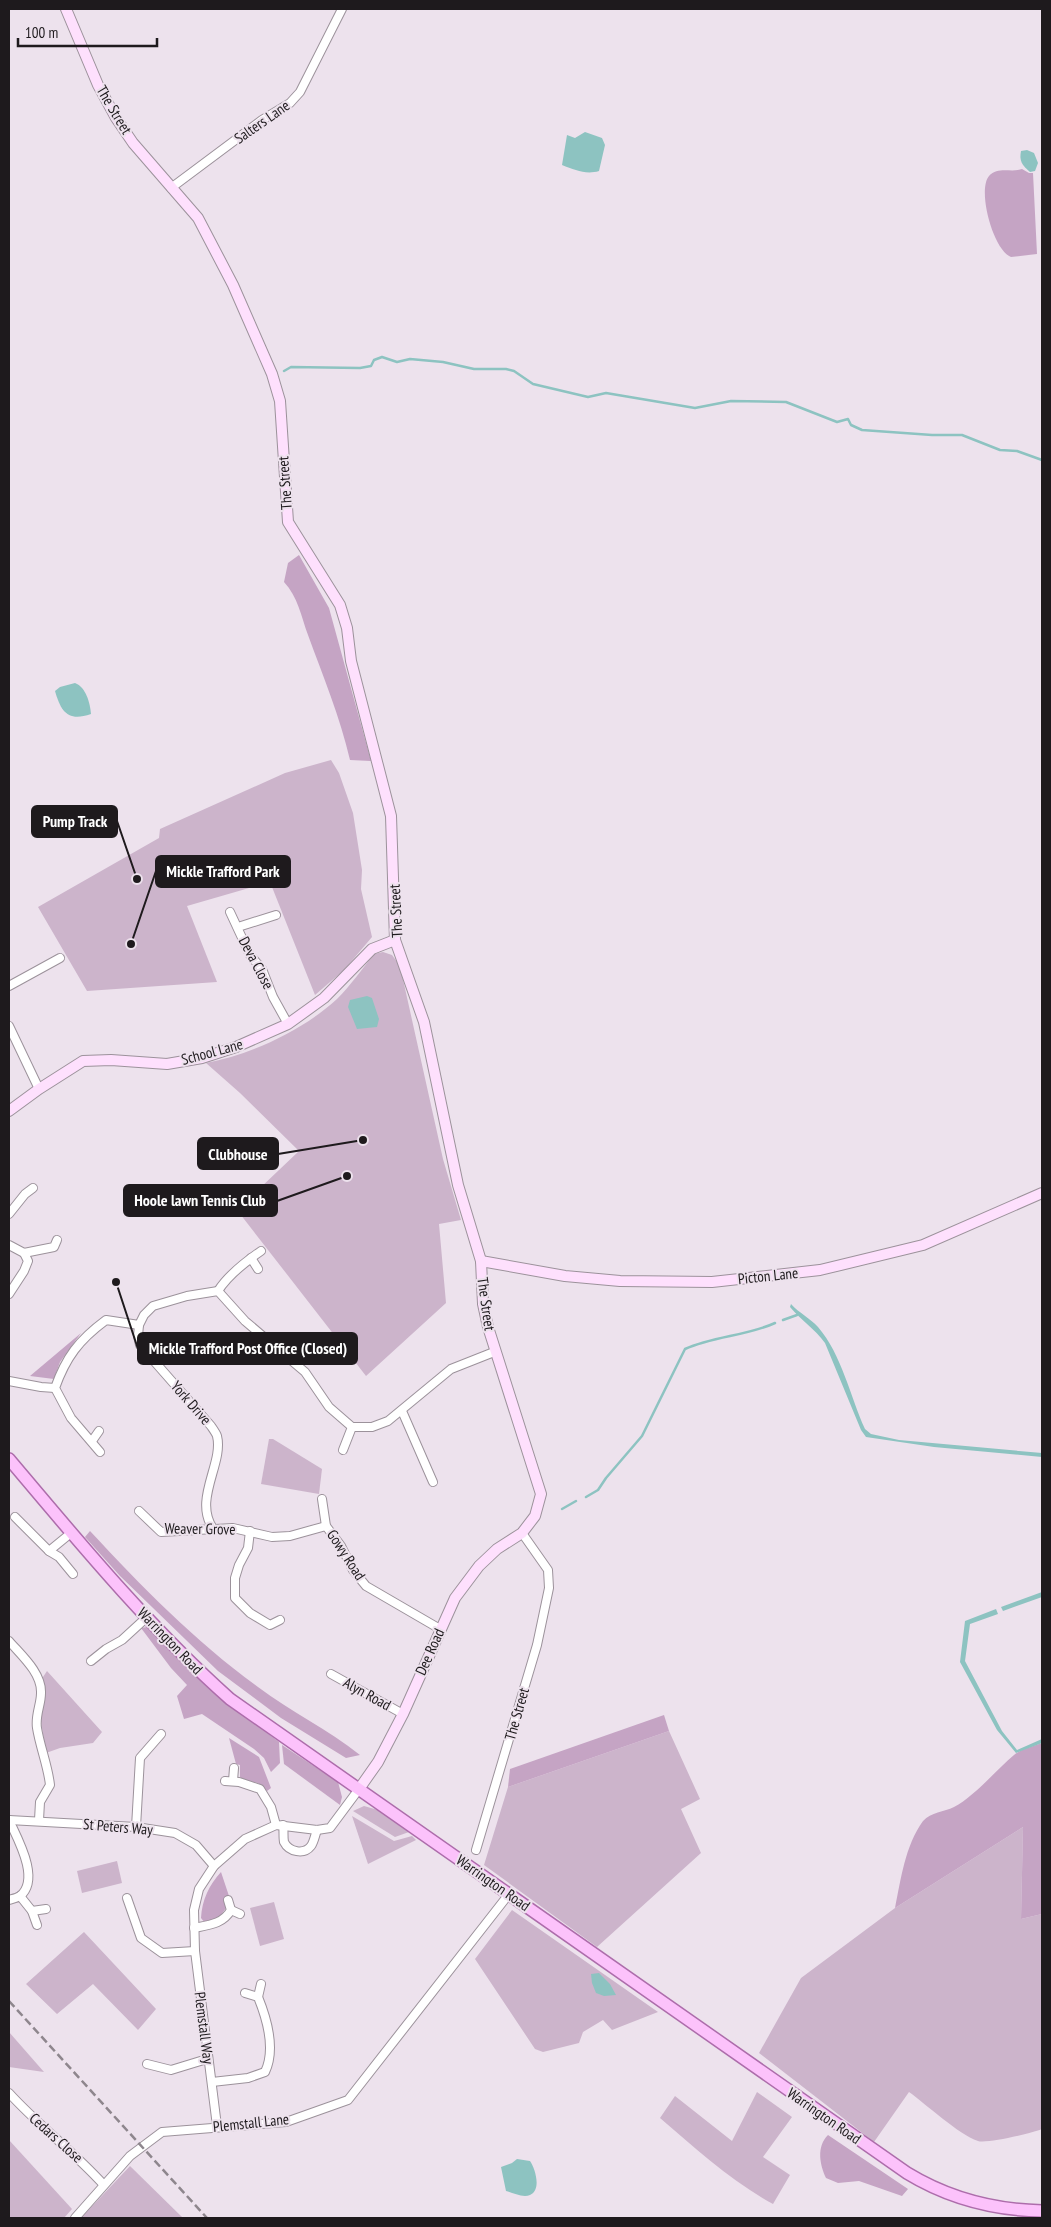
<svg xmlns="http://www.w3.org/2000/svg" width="1051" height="2227" font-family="'PT Sans Narrow',sans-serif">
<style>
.green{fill:#ccb4cb}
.forest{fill:#c5a4c4}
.water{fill:#8dc3c1}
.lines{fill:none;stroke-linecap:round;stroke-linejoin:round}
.stream{stroke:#8dc3c1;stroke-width:2.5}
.street-casing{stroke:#9c929b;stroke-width:10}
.secondary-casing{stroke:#9c929b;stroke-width:12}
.primary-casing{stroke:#ad6dab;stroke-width:14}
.street{stroke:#fff;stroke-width:8}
.secondary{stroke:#fee0fd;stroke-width:10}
.primary{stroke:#fcc2fb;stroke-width:11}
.rail{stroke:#8e868d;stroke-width:2.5;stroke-dasharray:8 4;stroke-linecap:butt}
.labels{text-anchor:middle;stroke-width:4;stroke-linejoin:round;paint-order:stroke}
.street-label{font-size:15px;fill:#1e1a1d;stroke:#ede2ed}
.leader{fill:none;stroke:#1e1a1d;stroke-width:2}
.callout-dot{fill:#1e1a1d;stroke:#ede2ed;stroke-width:2}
.callout{fill:#1e1a1d;stroke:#1e1a1d;stroke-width:2}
.callout-label{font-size:16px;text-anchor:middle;font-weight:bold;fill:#fff}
</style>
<rect width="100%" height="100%" fill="#ede2ed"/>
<g class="green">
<polygon points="331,760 339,773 353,813 362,870 361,889 372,937 344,970 315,995 270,882 187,906 217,982 87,991 38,907 159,838 160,829 285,773"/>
<path d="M 383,952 L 392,955 L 400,966 L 443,1159 L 461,1220 L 439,1224 L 446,1303 L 366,1376 L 237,1210 L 299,1151 L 240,1093 L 206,1063 C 252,1054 302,1031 337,999 C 351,985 362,969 374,954 Z"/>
<polygon points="269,1439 273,1439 322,1469 319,1494 261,1484"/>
<polygon points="47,1671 102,1732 93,1743 60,1748 46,1753 40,1715 45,1695 43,1677"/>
<polygon points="669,1731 700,1799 681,1809 701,1853 597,1947 484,1865 508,1787"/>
<polygon points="364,1806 378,1810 409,1832 395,1837 353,1811"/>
<polygon points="352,1816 394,1841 412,1836 416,1840 368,1864"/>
<path d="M 1023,1827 L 1021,1919 L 1042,1914 L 1042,2129 C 1033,2133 986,2144 978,2141 C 958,2134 927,2105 909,2092 L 874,2142 L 759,2053 L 801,1978 L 895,1908 Z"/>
<polygon points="117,1861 122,1883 82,1893 77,1871"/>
<polygon points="274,1902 284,1939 260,1946 250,1908"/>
<polygon points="512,1910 658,2012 612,2030 603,2020 583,2032 579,2043 543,2052 535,2049 475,1959"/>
<polygon points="84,1932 156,2009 138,2030 93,1984 57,2014 26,1984"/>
<polygon points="9,2032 44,2072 9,2067"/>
<path d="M 757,2092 L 792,2117 L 763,2157 L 790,2175 L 773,2204 C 731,2181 696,2149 660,2118 L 675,2096 L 732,2141 Z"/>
<polygon points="9,2140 72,2209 64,2218 9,2218"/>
<polygon points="130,2166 183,2218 81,2218"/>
</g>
<g class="forest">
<path d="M 1022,169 L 1029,173 L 1033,173 L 1037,254 L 1011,257 C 993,250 977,190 989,176 C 998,166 1011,173 1022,169 Z"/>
<path d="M 299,555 L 329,608 L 371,761 L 350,760 C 340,717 323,676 308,635 C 301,616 298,597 284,582 L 288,563 Z"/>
<polygon points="81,1333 60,1362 54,1379 30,1376"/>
<path d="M 90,1531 C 142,1587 196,1642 258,1687 C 291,1712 328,1729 360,1755 L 346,1758 L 281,1718 L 218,1671 L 120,1576 L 85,1537 Z"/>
<polygon points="147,1627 207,1687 279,1742 280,1763 271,1772 264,1758 254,1749 202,1714 184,1719 177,1696 187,1685 171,1668 141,1628"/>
<polygon points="664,1715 669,1731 508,1787 510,1769"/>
<polygon points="229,1738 259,1757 271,1788 267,1791 258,1783 243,1780 240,1777 240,1765 236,1764"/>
<path d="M 1042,1743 L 1042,1914 L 1021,1919 L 1023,1827 L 895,1908 C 901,1879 905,1846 923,1821 C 931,1812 944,1812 954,1807 C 975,1796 996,1770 1014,1755 C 1021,1749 1034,1746 1042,1743 Z"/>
<polygon points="282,1745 338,1782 342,1797 340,1805 284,1764"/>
<path d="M 221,1872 L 229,1896 L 225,1898 L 224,1902 L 226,1908 L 218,1919 L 205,1923 L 201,1918 C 202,1900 209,1885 221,1872 Z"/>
<path d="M 828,2135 L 908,2189 L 902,2196 L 859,2181 L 838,2183 L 826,2178 C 820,2165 816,2147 828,2135 Z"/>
</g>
<g class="water">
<path d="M 585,132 L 602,138 L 605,145 L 599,171 C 586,175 575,170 562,165 L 567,135 L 575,138 Z"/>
<path d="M 1027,150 L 1034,153 L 1038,163 L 1035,171 L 1030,172 C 1022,165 1019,161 1021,151 Z"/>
<path d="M 75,683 C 86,687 90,703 91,714 C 68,722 61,712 55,691 L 60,687 Z"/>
<polygon points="367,996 372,998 379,1019 377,1027 357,1029 348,1007 350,1000"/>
<path d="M 791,1304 C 799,1313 810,1318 818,1327 C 842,1355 850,1396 865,1429 L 871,1434 L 899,1440 L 1042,1453 L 1042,1457 L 934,1447 L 866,1437 L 861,1430 L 825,1343 C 815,1329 801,1320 790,1307 Z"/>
<polygon points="1042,1592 1042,1597 1003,1611 1001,1607"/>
<polygon points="996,1609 998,1614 970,1624 965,1661 1002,1731 1017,1750 1042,1739 1042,1743 1016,1753 997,1730 960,1662 965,1621"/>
<polygon points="599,1973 610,1984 616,1995 604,1996 596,1993 592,1983 591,1974"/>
<path d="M 517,2159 L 530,2161 C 535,2168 542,2190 530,2195 C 523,2198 513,2193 506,2191 L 501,2167 L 512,2163 Z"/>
</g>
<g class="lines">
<g class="stream">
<polyline points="284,371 291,367 360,368 371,366 374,360 382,357 397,362 410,359 443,362 474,369 506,369 514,371 533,384 588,397 606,393 695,408 731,401 786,402 837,422 848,419 851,425 862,430 932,435 962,435 1000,450 1017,451 1042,460"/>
<polyline points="783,1320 797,1315"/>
<path d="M 586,1497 L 598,1490 L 606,1478 L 642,1436 L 685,1349 C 714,1336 747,1336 775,1323"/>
<polyline points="562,1509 576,1501"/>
</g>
<defs>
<g id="street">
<polyline points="171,188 262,120 290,103 300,92 342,9"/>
<polyline points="230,912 250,955 262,969 273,997 288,1024"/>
<polyline points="238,927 276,915"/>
<polyline points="9,986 60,958"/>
<polyline points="9,1026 39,1089"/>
<polyline points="9,1214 25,1194 33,1188"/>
<polyline points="9,1245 24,1253 54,1247 57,1240"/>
<polyline points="251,1258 258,1269"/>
<path d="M 218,1291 C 228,1275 245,1262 261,1251"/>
<polyline points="9,1294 24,1271 28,1261 24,1253"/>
<polyline points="9,1381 41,1387 55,1388"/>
<polyline points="402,1411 433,1482"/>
<polyline points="92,1441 99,1431"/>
<polyline points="343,1450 352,1427"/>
<path d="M 100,1452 L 71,1418 L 55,1388 C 66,1357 79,1340 106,1320 L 139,1325"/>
<polyline points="322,1499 326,1526 341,1546 353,1570 366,1586 440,1629"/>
<polyline points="139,1511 161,1532 233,1528 272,1537 290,1536 326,1526"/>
<polyline points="15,1517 49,1551 71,1533"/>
<path d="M 214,1530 C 192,1500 224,1464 217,1436 C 216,1433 213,1429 211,1426 L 140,1345 L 138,1336 L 139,1325 L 144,1315 L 153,1306 L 187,1296 L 218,1291 L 245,1321 L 305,1372 L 329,1407 L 352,1427 L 372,1427 L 388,1421 L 451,1369 L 494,1352"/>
<polyline points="250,1531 248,1548 239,1565 235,1578 235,1598 250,1613 270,1625 280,1620"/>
<polyline points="49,1551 59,1557 73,1574"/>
<path d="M 9,1641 C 21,1655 42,1673 41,1693 C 41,1705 35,1715 37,1728 C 40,1747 48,1766 50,1785 L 40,1802 L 39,1820"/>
<polyline points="91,1661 106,1649 122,1640 146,1618"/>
<polyline points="331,1674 403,1714"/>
<polyline points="225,1781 239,1782 260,1789 271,1807 276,1825"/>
<polyline points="233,1781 234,1768"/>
<polyline points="9,1820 136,1827 175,1833 196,1845 214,1866"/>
<path d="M 283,1825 C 284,1830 283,1837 284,1842 C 289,1852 304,1855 311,1846 C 314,1842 315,1835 317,1830"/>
<polyline points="136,1827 140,1758 161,1734"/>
<polyline points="476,1850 537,1645 549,1588 548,1570 522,1533"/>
<polyline points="20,1896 32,1911 37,1925"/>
<polyline points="127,1898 141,1938 162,1953 195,1951"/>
<path d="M 9,1900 C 12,1899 17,1898 20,1896 C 41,1879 17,1838 9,1820"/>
<polyline points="231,1910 240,1914"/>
<polyline points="32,1911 46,1909"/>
<path d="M 194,1928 C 209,1925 223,1924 231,1910 L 228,1900"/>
<polyline points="258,1997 261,1984"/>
<polyline points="147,2064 171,2070 207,2059"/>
<path d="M 212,2082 L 248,2078 L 265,2072 C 276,2049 267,2019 258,1997 L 245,1993"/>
<path d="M 9,2093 C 38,2125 73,2151 103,2184"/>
<polyline points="217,2126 195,1951 194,1910 199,1889 214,1866 245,1839 276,1825 317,1830 330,1828 359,1789"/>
<polyline points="75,2218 130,2156 162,2132 286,2122 348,2100 509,1894"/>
</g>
<g id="secondary">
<polyline points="66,9 98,85 116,118 133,143 198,218 233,285 272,374 280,401 288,522 340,605 347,628 351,661 391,816 395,940 424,1022 458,1185 481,1261 483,1304 488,1327 541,1494 535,1516 522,1533 497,1549 479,1566 455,1598 403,1714 378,1762 359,1789"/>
<polyline points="9,1111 39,1089 83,1061 111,1060 167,1064 202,1058 236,1047 288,1024 324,998 372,949 395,940"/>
<polyline points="481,1261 565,1276 620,1281 712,1282 820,1270 923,1245 1042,1193"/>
</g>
<path id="primary" d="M 9,1459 C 79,1542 148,1626 230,1699 L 907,2173 C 948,2198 995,2210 1042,2211"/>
</defs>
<use href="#street" class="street-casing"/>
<use href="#secondary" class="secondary-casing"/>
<use href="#primary" class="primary-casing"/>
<use href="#street" class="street"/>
<use href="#secondary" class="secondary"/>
<use href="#primary" class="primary"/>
<polyline class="rail" points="9,2001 207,2218"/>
</g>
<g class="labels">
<g class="street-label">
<text transform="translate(114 110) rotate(59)" y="5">The Street</text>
<text transform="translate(262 122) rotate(-35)" y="5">Salters Lane</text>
<text transform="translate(285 483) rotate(-94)" y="5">The Street</text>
<text transform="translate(396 911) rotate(-93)" y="5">The Street</text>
<text transform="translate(256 963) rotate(62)" y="5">Deva Close</text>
<text transform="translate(212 1052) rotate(-15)" y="5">School Lane</text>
<text transform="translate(768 1276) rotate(-6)" y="5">Picton Lane</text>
<text transform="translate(486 1304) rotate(82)" y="5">The Street</text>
<text transform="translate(191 1403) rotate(49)" y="5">York Drive</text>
<text transform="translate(200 1529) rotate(1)" y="5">Weaver Grove</text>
<text transform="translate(346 1555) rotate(57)" y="5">Gowy Road</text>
<text transform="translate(170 1641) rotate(46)" y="5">Warrington Road</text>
<text transform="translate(430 1652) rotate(-66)" y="5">Dee Road</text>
<text transform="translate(367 1694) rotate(29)" y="5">Alyn Road</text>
<text transform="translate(517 1714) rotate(-74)" y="5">The Street</text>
<text transform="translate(118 1827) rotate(5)" y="5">St Peters Way</text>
<text transform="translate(493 1883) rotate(35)" y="5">Warrington Road</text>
<text transform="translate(204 2028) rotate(83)" y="5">Plemstall Way</text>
<text transform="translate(824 2116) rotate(35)" y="5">Warrington Road</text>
<text transform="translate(251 2123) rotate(-6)" y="5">Plemstall Lane</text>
<text transform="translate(56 2138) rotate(42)" y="5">Cedars Close</text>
</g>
</g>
<path class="leader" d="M137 879L117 821M131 944L156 871M363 1140L278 1154M347 1176L277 1201M116 1282L138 1349"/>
<g class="callout-dot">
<circle cx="137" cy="879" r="5"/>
<circle cx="131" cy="944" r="5"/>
<circle cx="363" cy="1140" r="5"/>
<circle cx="347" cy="1176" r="5"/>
<circle cx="116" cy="1282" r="5"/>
</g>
<g class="callout">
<rect x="32" y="806" width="85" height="31" rx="5"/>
<rect x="156" y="856" width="134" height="31" rx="5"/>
<rect x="198" y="1138" width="80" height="31" rx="5"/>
<rect x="124" y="1185" width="153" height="31" rx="5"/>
<rect x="138" y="1333" width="219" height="31" rx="5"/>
</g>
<g class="callout-label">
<text x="75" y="827">Pump Track</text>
<text x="223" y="877">Mickle Trafford Park</text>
<text x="238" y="1160">Clubhouse</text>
<text x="200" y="1206">Hoole lawn Tennis Club</text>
<text x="248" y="1354">Mickle Trafford Post Office (Closed)</text>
</g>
<rect width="1051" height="2227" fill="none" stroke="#1e1a1d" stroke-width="20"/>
<path d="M18 38v8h139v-8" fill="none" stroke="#1e1a1d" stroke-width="2.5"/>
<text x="25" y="38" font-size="15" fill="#1e1a1d" stroke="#ede2ed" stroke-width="4" paint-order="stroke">100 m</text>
</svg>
